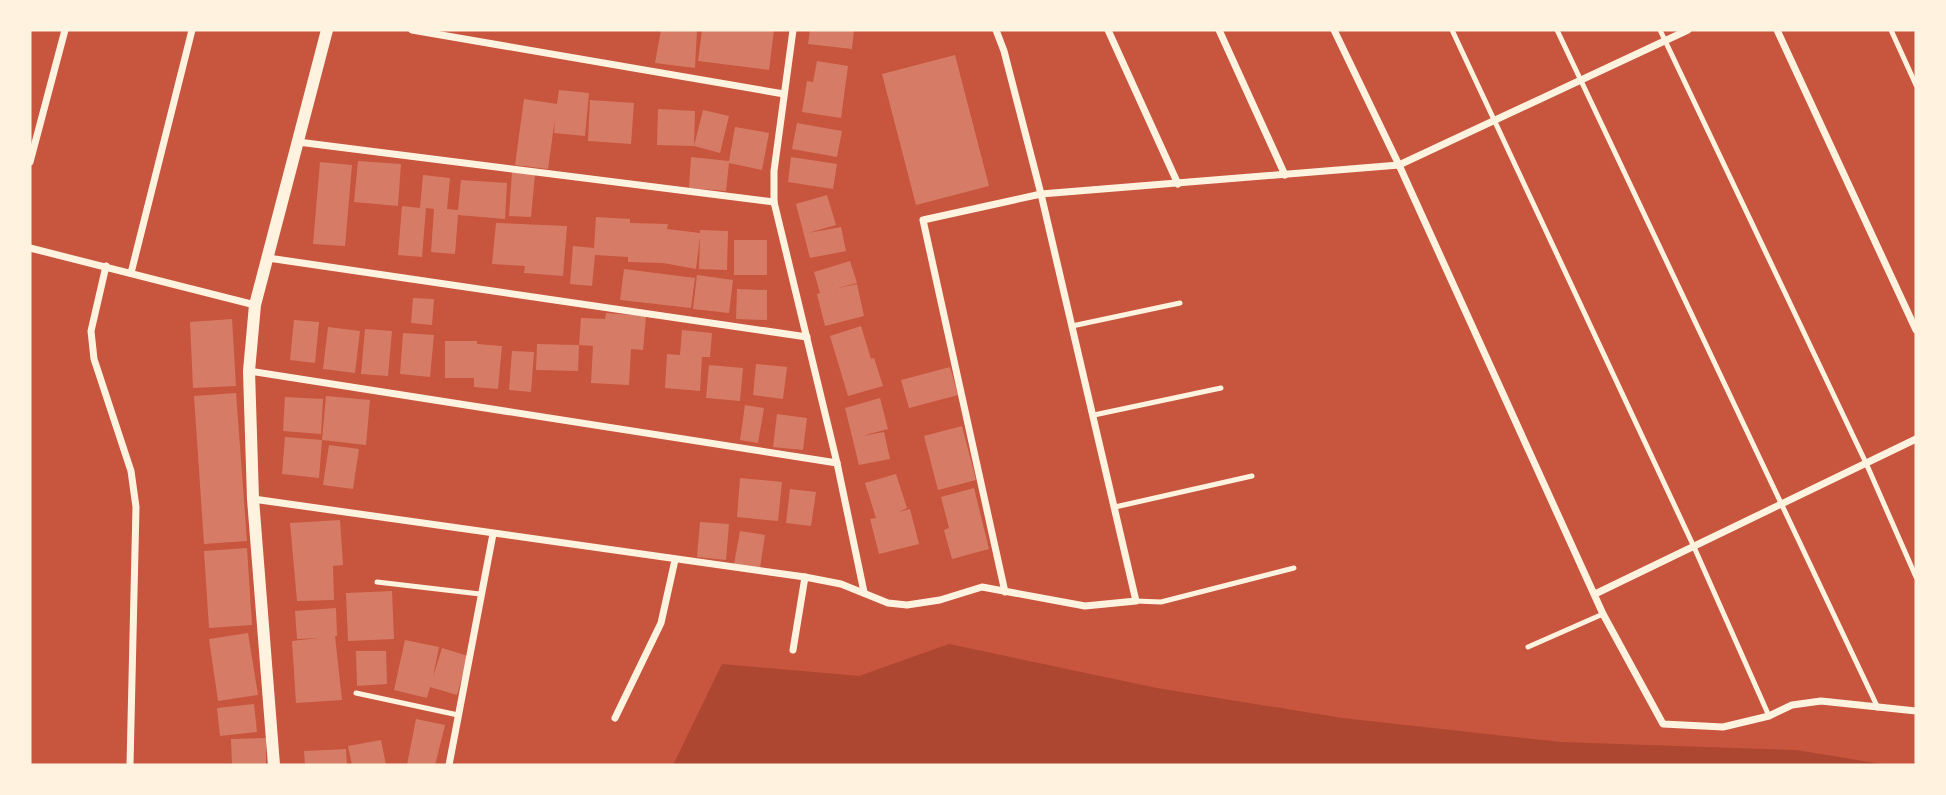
<svg xmlns="http://www.w3.org/2000/svg" width="1946" height="795" font-family="'Nunito Sans',sans-serif">
<style>
.green{fill:#ae4732}
.building{fill:#d67c66}
.lines{fill:none;stroke-linecap:round;stroke-linejoin:round}
.service{stroke:#fff3e0;stroke-width:5}
.minor{stroke:#fff3e0;stroke-width:7}
.tertiary{stroke:#fff3e0;stroke-width:12}
</style>
<rect width="100%" height="100%" fill="#c8553d"/>
<polygon class="green" points="949,644 1157,688 1342,718 1561,742 1796,750 1888,765 673,765 722,664 859,676"/>
<g class="building">
<polygon points="661,30 697,30 695,68 655,63"/>
<polygon points="702,30 774,30 769,70 698,61"/>
<polygon points="810,30 854,30 852,49 808,44"/>
<polygon points="955,55 989,186 916,205 882,74"/>
<polygon points="817,61 848,66 841,118 802,112 807,81 813,82"/>
<polygon points="559,90 589,93 585,136 554,133 555,118 548,169 515,165 524,99 557,104"/>
<polygon points="590,100 634,103 631,144 588,141"/>
<polygon points="658,109 695,111 694,146 703,110 729,116 720,153 694,146 657,145"/>
<polygon points="797,123 842,131 837,157 792,149"/>
<polygon points="735,127 769,133 762,170 729,163 726,191 689,188 691,157 729,161"/>
<polygon points="791,157 837,164 833,189 788,182"/>
<polygon points="358,161 401,164 398,206 354,202"/>
<polygon points="320,162 352,165 345,246 313,244"/>
<polygon points="512,172 535,174 531,217 509,216"/>
<polygon points="423,175 450,178 447,209 458,210 461,180 507,183 505,219 458,215 455,254 431,252 434,209 426,208 422,257 398,255 402,206 420,208"/>
<polygon points="827,195 836,225 808,233 841,227 846,251 810,258 796,204"/>
<polygon points="596,217 630,219 630,223 668,224 667,229 700,233 700,230 728,231 727,270 699,269 700,236 696,269 663,263 628,262 628,257 595,255 592,286 570,284 573,246 594,248"/>
<polygon points="496,223 567,226 563,276 524,273 525,266 492,264"/>
<rect x="734" y="240" width="33" height="35"/>
<polygon points="850,261 857,283 834,289 857,284 864,316 825,326 817,294 820,293 814,272"/>
<polygon points="624,269 695,278 691,308 620,300"/>
<polygon points="697,275 733,280 729,313 693,309"/>
<polygon points="737,289 767,290 767,320 736,319"/>
<polygon points="413,298 434,299 432,325 411,323"/>
<polygon points="606,313 646,316 643,350 631,349 629,385 591,383 593,346 579,345 581,318 605,319"/>
<polygon points="232,319 236,386 193,388 190,322"/>
<polygon points="294,320 319,322 315,363 290,360"/>
<polygon points="861,326 871,359 874,358 883,386 848,396 830,336"/>
<polygon points="328,327 360,331 355,373 323,369"/>
<polygon points="365,329 392,331 388,376 361,374"/>
<polygon points="682,330 712,333 710,357 702,357 700,391 665,388 667,354 680,355"/>
<polygon points="403,333 434,335 430,377 400,374"/>
<polygon points="445,341 477,341 477,344 502,346 498,389 474,387 474,378 445,378"/>
<polygon points="537,344 579,345 578,371 536,370"/>
<polygon points="512,351 534,352 531,392 509,390"/>
<polygon points="756,364 787,367 783,399 753,395"/>
<polygon points="709,365 743,368 740,401 706,398"/>
<polygon points="950,367 958,395 909,408 901,380"/>
<polygon points="236,393 247,541 204,544 194,396"/>
<polygon points="326,396 370,400 366,445 322,440"/>
<polygon points="285,397 323,399 321,434 283,431"/>
<polygon points="880,398 888,429 862,436 884,432 890,459 859,465 845,408"/>
<polygon points="745,405 764,408 758,443 740,440"/>
<polygon points="777,414 807,418 803,450 773,447"/>
<polygon points="962,426 976,480 938,490 924,436"/>
<polygon points="285,437 322,440 319,478 282,474"/>
<polygon points="329,445 359,449 353,489 323,485"/>
<polygon points="896,474 907,508 899,512 910,509 919,544 879,554 870,519 876,518 865,483"/>
<polygon points="740,478 782,482 778,521 737,517"/>
<polygon points="974,488 989,549 952,559 944,530 949,528 941,497"/>
<polygon points="790,489 816,492 811,526 786,523"/>
<polygon points="340,520 343,565 333,566 334,600 297,601 290,523"/>
<polygon points="700,522 729,524 726,560 697,557"/>
<polygon points="740,531 765,535 760,568 734,564"/>
<polygon points="247,548 252,625 209,628 204,551"/>
<polygon points="392,591 394,639 348,641 346,593"/>
<polygon points="336,608 337,636 335,636 342,700 296,703 292,641 318,638 297,639 295,611"/>
<polygon points="248,633 258,695 218,701 209,639"/>
<polygon points="405,640 439,647 433,677 442,648 468,656 457,695 430,687 427,698 394,690"/>
<polygon points="356,651 386,651 387,684 357,686"/>
<polygon points="254,704 257,732 220,736 217,708"/>
<polygon points="416,719 445,725 435,765 407,765"/>
<polygon points="266,738 266,765 232,765 231,739"/>
<polygon points="381,740 386,765 352,765 348,746"/>
<polygon points="346,749 347,765 305,765 304,751"/>
</g>
<g class="lines">
<g class="service">
<polyline points="1452,30 1694,547 1769,716"/>
<polyline points="1557,30 1878,708"/>
<polyline points="1660,30 1866,463 1916,577"/>
<polyline points="1891,30 1916,85"/>
<polyline points="1072,326 1180,303"/>
<polyline points="1094,415 1221,388"/>
<polyline points="1115,507 1252,476"/>
<polyline points="377,582 480,594"/>
<polyline points="1136,601 1161,602 1294,568"/>
<polyline points="1528,647 1603,614"/>
<polyline points="356,693 458,715"/>
</g>
<g class="minor">
<polyline points="412,30 784,94"/>
<polyline points="793,30 774,171 774,202 837,463 864,592"/>
<polyline points="996,30 1004,51 1041,194 1399,165 1688,30"/>
<polyline points="1108,30 1178,184"/>
<polyline points="1219,30 1285,175"/>
<polyline points="1334,30 1399,165 1603,614 1663,724 1723,727 1769,716 1792,705 1821,701 1916,711"/>
<polyline points="1777,30 1916,330"/>
<polyline points="298,142 774,202"/>
<polyline points="30,162 65,30"/>
<polyline points="30,248 255,305"/>
<polyline points="268,258 807,337"/>
<polyline points="106,266 91,331 94,359 131,471 136,507 130,765"/>
<polyline points="131,273 192,30"/>
<polyline points="249,371 837,463"/>
<polyline points="253,499 805,577 841,584 888,603 907,605 940,600 982,587 1085,606 1136,601 1041,194 923,220 1005,592"/>
<polyline points="1595,594 1916,439"/>
<polyline points="793,650 805,577"/>
<polyline points="615,718 661,623 675,560"/>
<polyline points="449,765 493,534"/>
</g>
<polyline class="tertiary" points="274,765 253,499 249,371 255,305 327,30"/>
</g>
<rect width="1946" height="795" fill="none" stroke="#fff3e0" stroke-width="63"/>
</svg>
